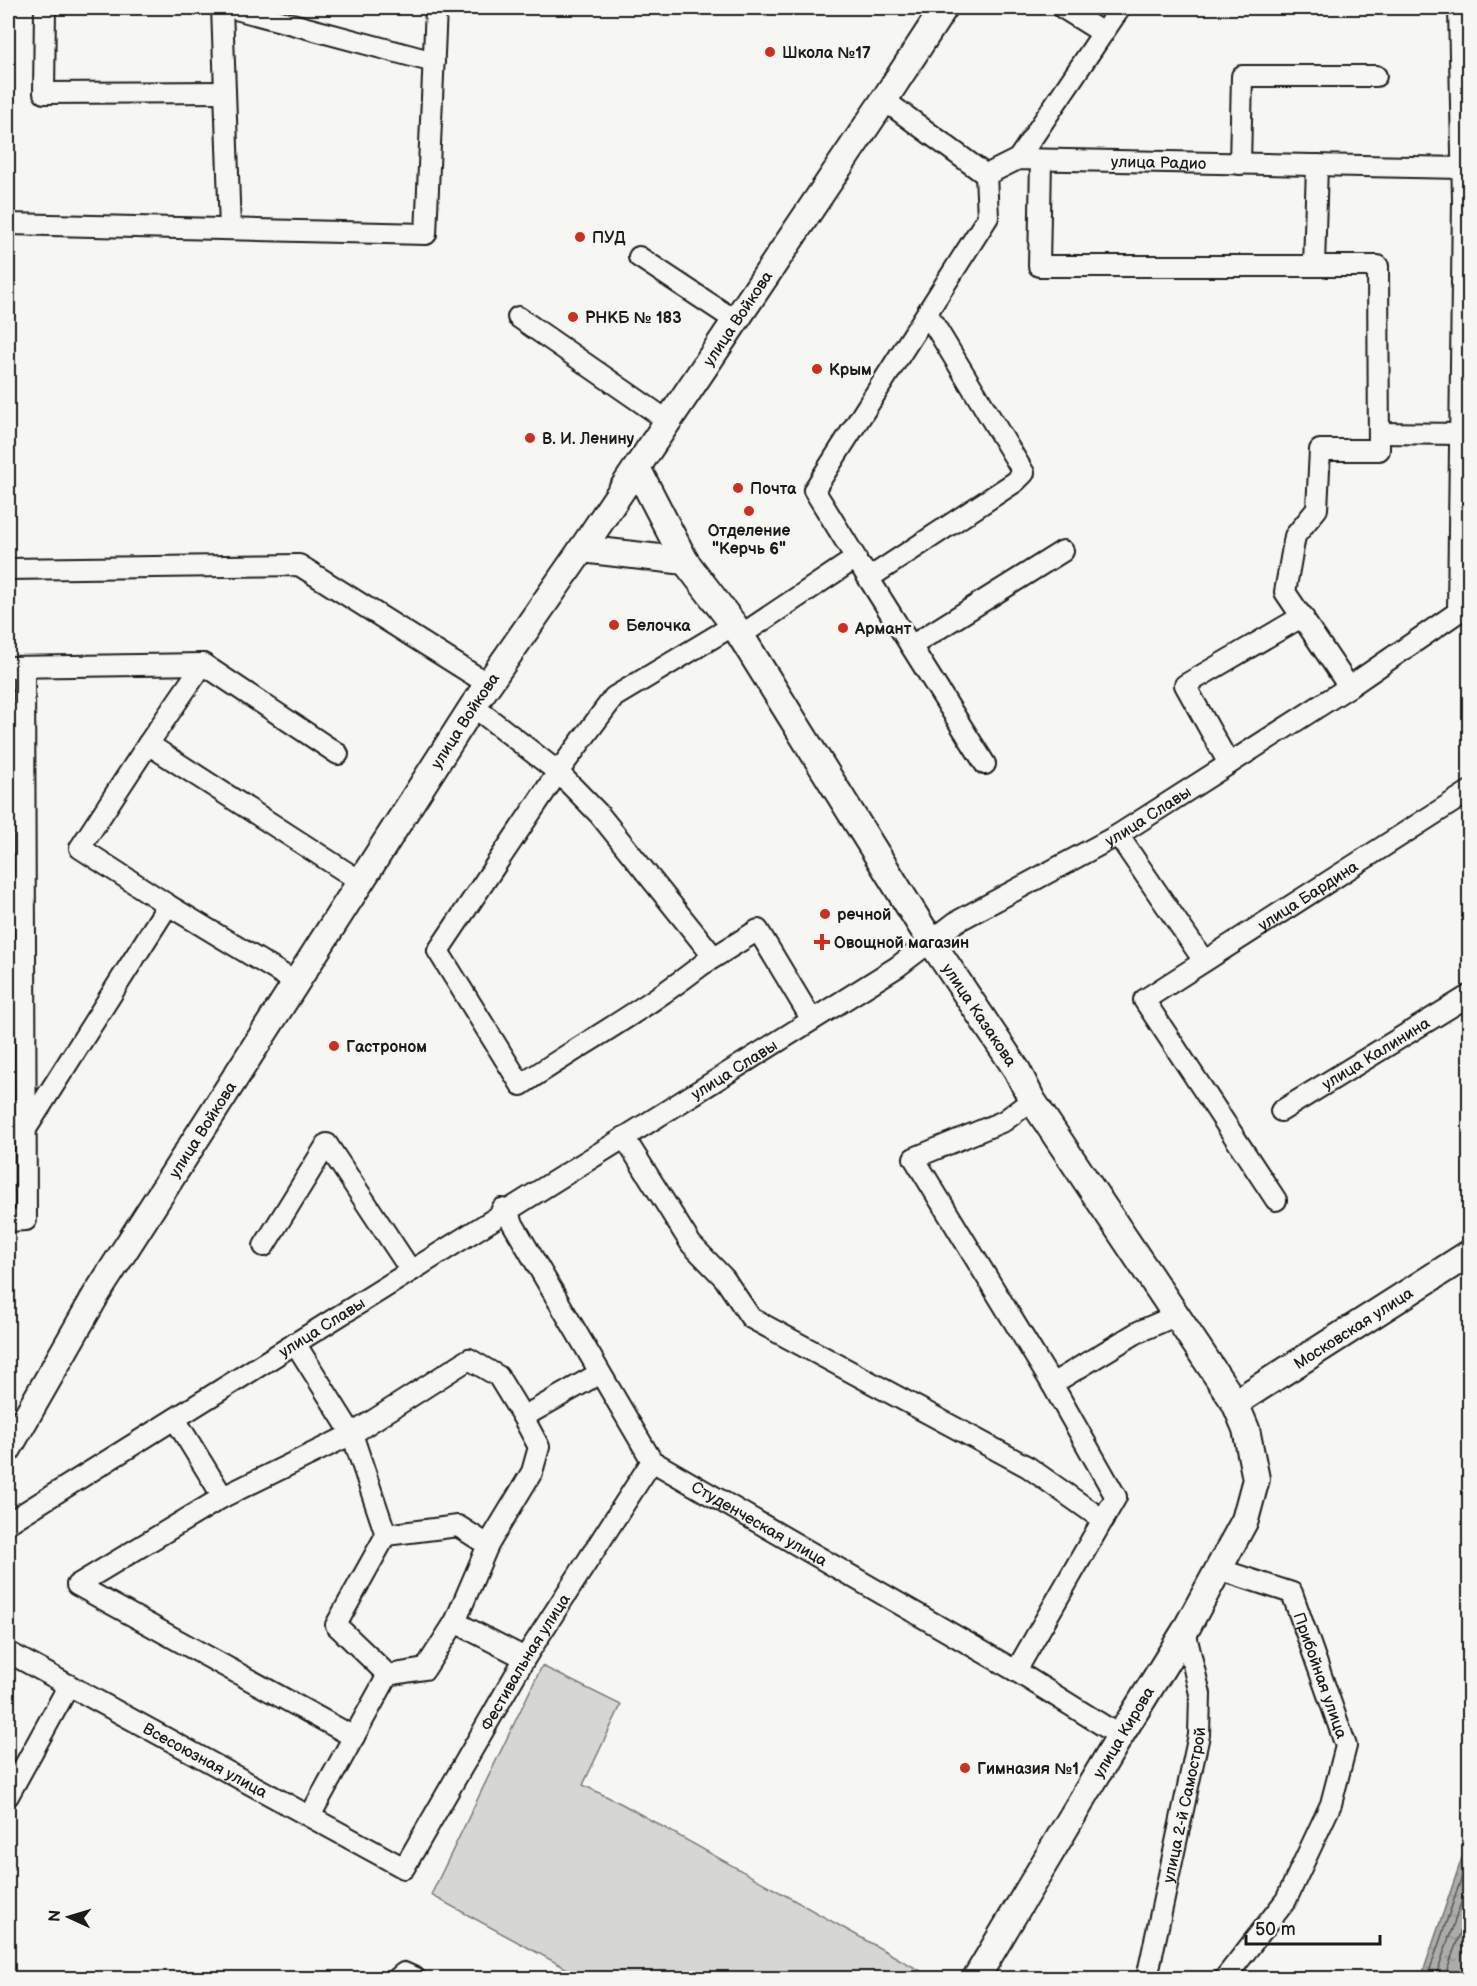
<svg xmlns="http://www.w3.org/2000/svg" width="1477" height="1986" font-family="'Balsamiq Sans',sans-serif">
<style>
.green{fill:#d6d6d2;stroke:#797977;stroke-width:1.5}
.water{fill:url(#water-ripples);stroke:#727271;stroke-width:1.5}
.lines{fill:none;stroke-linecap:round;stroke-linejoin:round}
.shore{stroke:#565654;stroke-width:1.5}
.minor-casing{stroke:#1c1c1c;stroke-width:24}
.major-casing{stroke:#1c1c1c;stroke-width:30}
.minor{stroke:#f6f6f2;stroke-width:20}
.major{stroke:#f6f6f2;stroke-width:26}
.poi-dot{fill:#c8321e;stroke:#f6f6f2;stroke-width:2}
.labels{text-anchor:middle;stroke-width:5;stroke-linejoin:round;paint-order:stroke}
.poi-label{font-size:16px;font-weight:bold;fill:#1c1c1c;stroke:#f6f6f2;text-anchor:start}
.street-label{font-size:16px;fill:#1c1c1c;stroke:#f6f6f2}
</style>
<defs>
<pattern id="water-ripples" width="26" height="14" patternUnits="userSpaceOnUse" patternTransform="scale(1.5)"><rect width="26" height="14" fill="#acaca9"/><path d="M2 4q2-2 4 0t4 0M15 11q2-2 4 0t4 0" fill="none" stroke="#939391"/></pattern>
</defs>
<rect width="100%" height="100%" fill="#f6f6f2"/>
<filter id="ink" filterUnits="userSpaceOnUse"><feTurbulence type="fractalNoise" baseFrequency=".0167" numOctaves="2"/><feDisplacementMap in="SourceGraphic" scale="12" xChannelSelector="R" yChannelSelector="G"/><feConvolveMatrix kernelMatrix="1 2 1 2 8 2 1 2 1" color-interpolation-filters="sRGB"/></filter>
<g filter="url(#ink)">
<polygon class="green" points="542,1666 621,1705 583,1785 622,1804 928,1975 926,1978 584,1978 431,1895"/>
<polygon class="water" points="1469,1840 1469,1978 1421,1978 1465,1849"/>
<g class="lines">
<g class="shore">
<polyline points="1427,1978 1470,1853"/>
<polyline points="1435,1978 1470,1877"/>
<polyline points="1444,1978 1470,1905"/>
</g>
<defs>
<g id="minor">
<polyline points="45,8 44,93 225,92"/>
<polyline points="222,8 230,229"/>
<polyline points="232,8 434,62"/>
<polyline points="1063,8 1103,33 1120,8"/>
<path id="s1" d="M 884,100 L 986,175 L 1018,159 L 1462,168"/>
<polyline points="1018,159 1103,33"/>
<polyline points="1041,160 1039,266 1378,266 1379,450 1320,450 1317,509 1295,536 1285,592 1349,687"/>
<polyline points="1240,164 1242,76 1376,76"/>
<polyline points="8,224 426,234 436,8"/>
<polyline points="639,257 736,321"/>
<polyline points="1314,266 1317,165"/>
<polyline points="518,317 668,421"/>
<polyline points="1379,433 1460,434"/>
<polyline points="862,568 985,764"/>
<polyline points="8,569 299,565 488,684"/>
<polyline points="869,578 1015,482 1024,473 927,313"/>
<polyline points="1458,612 1463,200 1459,8"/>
<polyline points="741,635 856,558 814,490 988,217 986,175"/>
<polyline points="911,646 1063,551"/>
<polyline points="8,667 203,664 338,754"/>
<path d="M 473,706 L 558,772 L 599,814 L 713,956 C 653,1005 585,1042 521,1085 L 438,951 L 558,772 L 614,697 L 734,625"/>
<polyline points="148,744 203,664"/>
<polyline points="1229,764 1185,685 1303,616"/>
<polyline points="1118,835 1204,961"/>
<polyline points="168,905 80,848 148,744 360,881"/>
<polyline points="705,963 758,930 812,1020"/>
<polyline points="1032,1100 1004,1121 914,1158 1052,1384"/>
<path id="s2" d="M 1281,1111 L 1470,995"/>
<polyline points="26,1129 168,905 297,983"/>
<polyline points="624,1137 691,1244 724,1278 751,1318 1028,1467 1103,1520"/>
<path id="s3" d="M 1276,1200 L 1144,1000 L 1470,791"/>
<path id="s4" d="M 502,1209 L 506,1212 L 652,1461 L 1016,1671 L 1120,1736"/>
<polyline points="8,1221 26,1220 24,667"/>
<polyline points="264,1246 327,1144 411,1271"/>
<polyline points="295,1343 352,1434 386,1535 336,1625 388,1675"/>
<polyline points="175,1419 223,1497 352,1434 469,1359 498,1376 523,1417"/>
<polyline points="223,1497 77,1585 354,1737"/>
<path id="s5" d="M 8,1523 L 897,967 L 956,922 L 1118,835 L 1349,687 L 1458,612"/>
<polyline points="386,1535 458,1526 488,1545 455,1622"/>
<polyline points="488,1545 532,1472 539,1447 523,1417 600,1373"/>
<path id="s6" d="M 1218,1569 L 1292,1593 L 1346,1746 L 1331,1804 L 1286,1900 L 1225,1978"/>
<path id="s7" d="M 8,1652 L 404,1868 L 525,1658 L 652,1461"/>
<polyline points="1016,1671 1116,1497 1052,1384 1138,1332 1175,1316"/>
<polyline points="8,1796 69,1685"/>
<polyline points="310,1816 388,1675 425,1669 455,1622 525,1658"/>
<polyline points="398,1978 404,1973 415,1978"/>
<path id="s8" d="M 1147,1978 L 1199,1735 L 1200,1694 L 1185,1631"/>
</g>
<g id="major">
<path id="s9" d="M 637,468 L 685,561 L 734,625 L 930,940 L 1017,1070 L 1032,1100 L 1235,1403 L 1246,1429 L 1256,1479 L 1245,1520 L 1185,1631 L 1120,1736 L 976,1978"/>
<polyline points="582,549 685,561"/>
<path id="s10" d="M 1235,1403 L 1470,1253"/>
<path id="s11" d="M 8,1449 L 96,1295 L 473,706 L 582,549 L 884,100 L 944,8"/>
</g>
</defs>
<use href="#minor" class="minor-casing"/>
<use href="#major" class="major-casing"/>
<use href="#minor" class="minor"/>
<use href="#major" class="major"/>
</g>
</g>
<g class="poi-dot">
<circle cx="770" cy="52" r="6"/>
<circle cx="580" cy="237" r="6"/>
<circle cx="573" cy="317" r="6"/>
<circle cx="817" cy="369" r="6"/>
<circle cx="530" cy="438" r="6"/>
<circle cx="738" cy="488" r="6"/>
<circle cx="749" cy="511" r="6"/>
<circle cx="614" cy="625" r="6"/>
<circle cx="843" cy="628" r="6"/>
<circle cx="825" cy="914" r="6"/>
<path d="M819 933h6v6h6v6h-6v6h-6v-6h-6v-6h6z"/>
<circle cx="334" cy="1046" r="6"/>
<circle cx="965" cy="1768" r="6"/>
</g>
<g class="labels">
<g class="poi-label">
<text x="782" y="58">Школа №17</text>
<text x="592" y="243">ПУД</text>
<text x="585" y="323">РНКБ № 183</text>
<text x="829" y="375">Крым</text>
<text x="542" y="444">В. И. Ленину</text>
<text x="750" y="494">Почта</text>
<text x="749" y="536" text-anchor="middle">Отделение<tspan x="749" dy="18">"Керчь 6"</tspan></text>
<text x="626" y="631">Белочка</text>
<text x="855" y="634">Армант</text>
<text x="837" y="920">речной</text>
<text x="834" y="948">Овощной магазин</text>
<text x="346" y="1052">Гастроном</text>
<text x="977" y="1774">Гимназия №1</text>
</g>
<g class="street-label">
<text dy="6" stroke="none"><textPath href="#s1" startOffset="303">улица Радио</textPath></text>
<text dy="6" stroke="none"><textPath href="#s11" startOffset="1346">улица Войкова</textPath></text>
<text dy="6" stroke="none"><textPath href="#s11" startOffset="860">улица Войкова</textPath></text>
<text dy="6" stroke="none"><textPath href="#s5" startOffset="1342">улица Славы</textPath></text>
<text dy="6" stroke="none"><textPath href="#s3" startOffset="434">улица Бардина</textPath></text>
<text dy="6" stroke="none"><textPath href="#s9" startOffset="646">улица Казакова</textPath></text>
<text dy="6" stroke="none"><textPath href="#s2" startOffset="111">улица Калинина</textPath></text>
<text dy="6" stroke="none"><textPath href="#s5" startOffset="856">улица Славы</textPath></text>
<text dy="6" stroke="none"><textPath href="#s11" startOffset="374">улица Войкова</textPath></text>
<text dy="6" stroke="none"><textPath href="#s5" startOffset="370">улица Славы</textPath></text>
<text dy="6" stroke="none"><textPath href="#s10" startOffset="140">Московская улица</textPath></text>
<text dy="6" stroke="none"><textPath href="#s4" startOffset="418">Студенческая улица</textPath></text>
<text dy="6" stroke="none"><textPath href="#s7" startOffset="690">Фестивальная улица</textPath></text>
<text dy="6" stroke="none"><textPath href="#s6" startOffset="165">Прибойная улица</textPath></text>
<text transform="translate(1123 1732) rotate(-59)" y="6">улица Кирова</text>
<text dy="6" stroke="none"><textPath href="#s7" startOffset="225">Всесоюзная улица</textPath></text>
<text dy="6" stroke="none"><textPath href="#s8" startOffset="177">улица 2-й Самострой</textPath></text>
</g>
</g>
<rect width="1477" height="1986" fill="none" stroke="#f6f6f2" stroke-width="30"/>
<rect x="15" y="15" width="1447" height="1956" fill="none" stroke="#1c1c1c" stroke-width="2" filter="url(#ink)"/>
<g transform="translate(69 1917) rotate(274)" stroke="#f6f6f2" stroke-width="4.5" paint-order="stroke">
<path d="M0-4.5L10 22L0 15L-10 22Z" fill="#1c1c1c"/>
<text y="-9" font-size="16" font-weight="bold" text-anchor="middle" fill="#1c1c1c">N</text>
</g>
<path d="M1246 1935v9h134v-9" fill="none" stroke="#1c1c1c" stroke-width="3"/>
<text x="1255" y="1935" font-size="18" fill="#1c1c1c" stroke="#f6f6f2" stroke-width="4.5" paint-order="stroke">50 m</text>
</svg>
